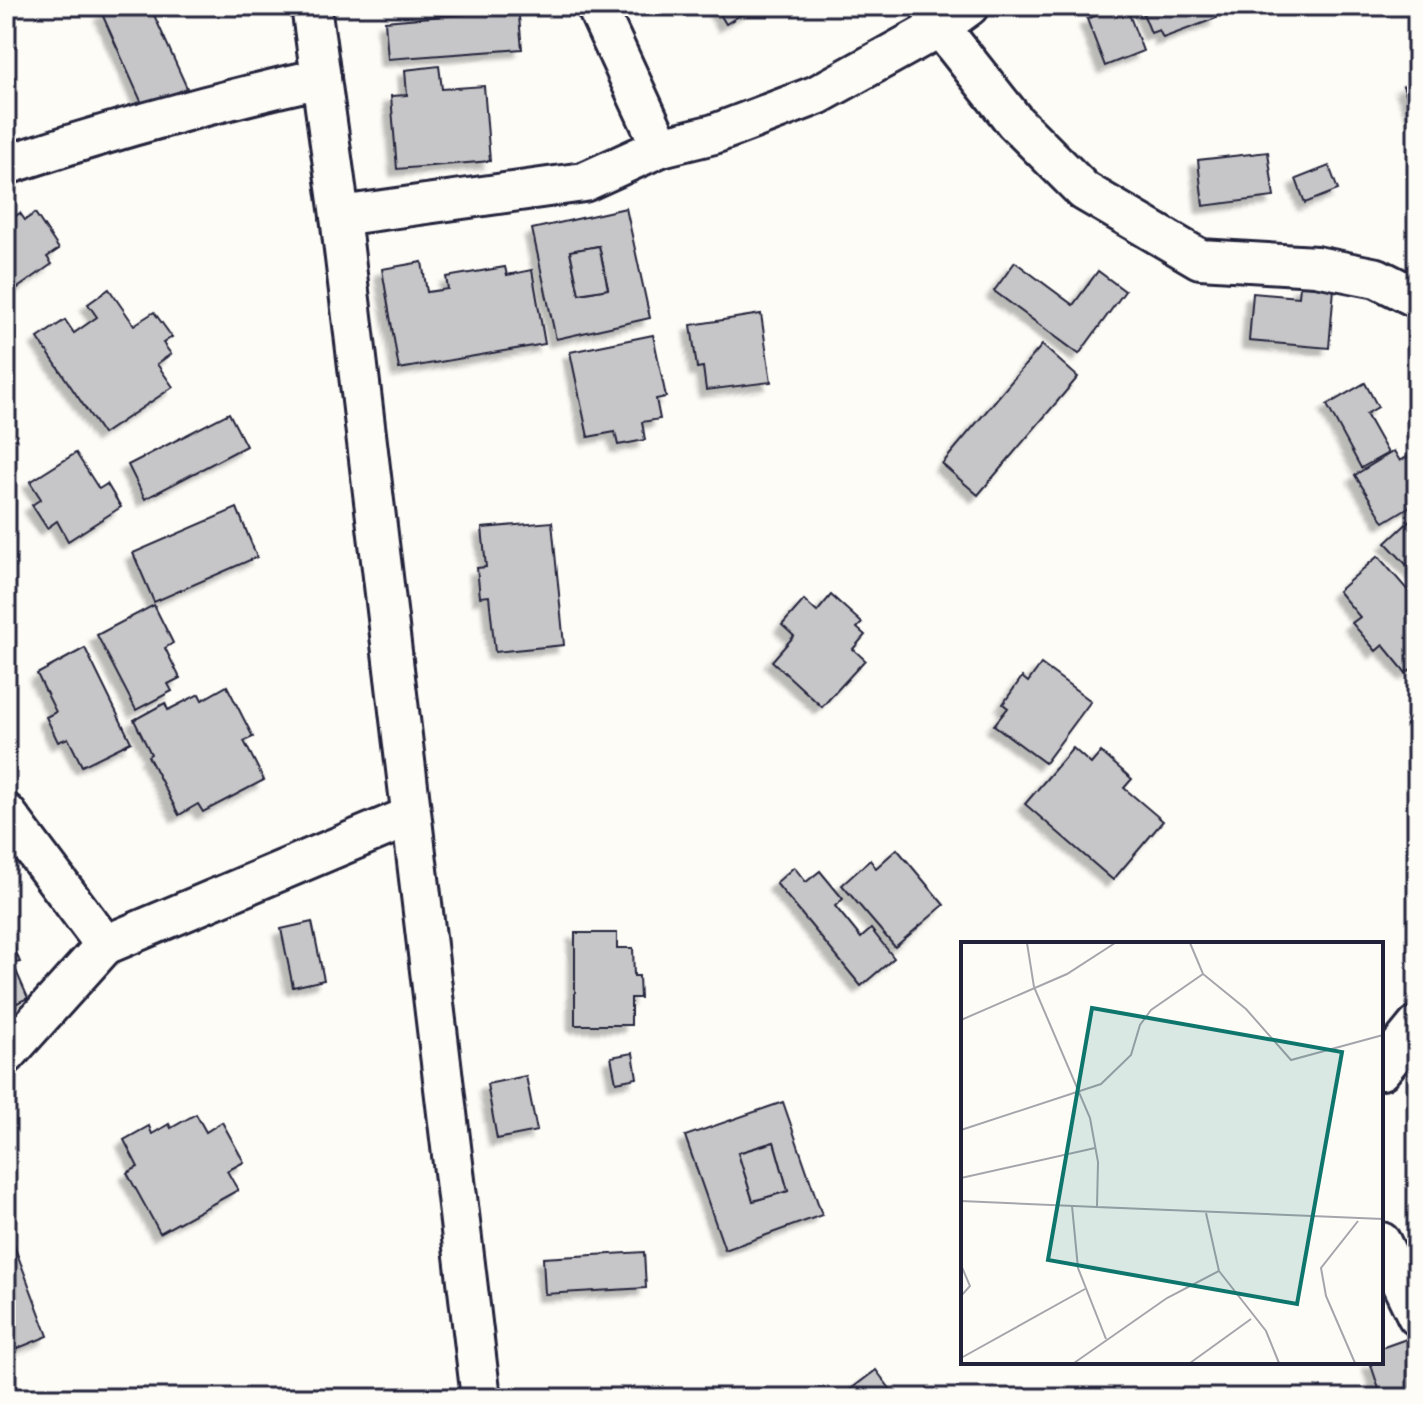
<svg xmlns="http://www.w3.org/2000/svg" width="1423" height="1404" font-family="'Architects Daughter',sans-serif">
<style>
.building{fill:#c6c6c8;stroke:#22223b;stroke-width:2;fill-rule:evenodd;filter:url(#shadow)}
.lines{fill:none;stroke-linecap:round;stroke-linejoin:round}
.minor-casing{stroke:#22223b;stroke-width:44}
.minor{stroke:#fdfcf7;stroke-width:38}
.inset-road{fill:none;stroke:#a5a5ac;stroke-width:2}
.view{fill:#0f766e;fill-opacity:0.15;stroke:#0f766e;stroke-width:4}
.inset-edge{fill:none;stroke:#22223b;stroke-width:4}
</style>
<defs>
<filter id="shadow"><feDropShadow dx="-7" dy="7" stdDeviation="2" flood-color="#0004"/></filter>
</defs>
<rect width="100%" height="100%" fill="#fdfcf7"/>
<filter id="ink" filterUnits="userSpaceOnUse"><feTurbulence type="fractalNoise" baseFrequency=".0125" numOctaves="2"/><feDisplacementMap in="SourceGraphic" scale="16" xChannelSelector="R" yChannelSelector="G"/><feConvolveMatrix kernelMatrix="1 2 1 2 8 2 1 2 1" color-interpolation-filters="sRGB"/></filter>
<g filter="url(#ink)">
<g class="building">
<polygon points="118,6 150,6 187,88 144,108 102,14"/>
<polygon points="464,6 518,6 522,49 388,59 385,21 465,14"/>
<polygon points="715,6 753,6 753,7 726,24"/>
<polygon points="1119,6 1126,6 1143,51 1105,66 1087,19"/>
<polygon points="1140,6 1213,6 1217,18 1163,38 1159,30 1151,33"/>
<polygon points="439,66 442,89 484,86 490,161 397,169 391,96 407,95 405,70"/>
<polygon points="1417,80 1417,119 1403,86"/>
<polygon points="1268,152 1274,197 1203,206 1198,160"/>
<polygon points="1329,166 1338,190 1305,203 1296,179"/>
<path d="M 626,208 L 650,318 L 556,339 L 532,229 ZM 599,246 L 608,289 L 579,294 L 570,251 Z"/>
<polygon points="20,213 25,220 35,213 59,249 47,257 52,264 6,296 6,223"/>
<polygon points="599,246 608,289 579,294 570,251"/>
<polygon points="422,262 427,292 448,289 446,277 505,267 507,275 532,270 545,344 399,369 382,269"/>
<polygon points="1015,262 1073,305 1098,271 1125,291 1079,354 994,291"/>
<polygon points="1300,285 1334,289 1329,348 1249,341 1253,293 1299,297"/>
<polygon points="109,289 134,325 154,312 172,337 163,343 171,354 157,364 173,387 103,434 38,338 65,320 74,333 97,317 88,304"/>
<polygon points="761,314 771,382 706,390 703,367 697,368 691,325"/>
<polygon points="653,335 666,397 656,399 660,419 642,422 645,440 618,445 615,432 588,437 570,352"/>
<polygon points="1042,345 1078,377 978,495 942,464"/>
<polygon points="1365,383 1378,407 1366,414 1388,453 1361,468 1327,405"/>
<polygon points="229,413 246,446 145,499 128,465"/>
<polygon points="1394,451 1400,461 1410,455 1417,467 1417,502 1384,522 1355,475"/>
<polygon points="76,453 99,489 107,484 121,507 68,541 57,521 47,528 32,505 41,499 30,482"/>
<polygon points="237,508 257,557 154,602 133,553"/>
<polygon points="1417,514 1417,576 1386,543"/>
<polygon points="552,522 564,645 495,652 489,596 480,597 477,568 486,567 482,528"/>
<polygon points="1378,556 1417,601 1417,664 1406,673 1383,645 1376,651 1352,623 1360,617 1338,591"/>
<polygon points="831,595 862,623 857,628 865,635 853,649 865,660 822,707 772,661 794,636 782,625 804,600 817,612"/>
<polygon points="154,605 173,643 165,648 180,678 168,684 172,691 136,710 97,635"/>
<polygon points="85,648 131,742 82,766 68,738 58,742 46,717 56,712 37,674"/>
<polygon points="1041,664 1091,701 1045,763 994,725 1008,708 1003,704 1022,677 1028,682"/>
<polygon points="227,686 253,737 244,741 264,780 203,812 198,804 179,815 148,756 151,754 134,720 165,703 168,710 199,694 202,700"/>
<polygon points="1073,748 1091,764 1101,752 1132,779 1124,788 1163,821 1113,880 1025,804"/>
<polygon points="897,849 944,905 895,947 842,885 870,860 876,868"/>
<polygon points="794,867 806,882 820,871 843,899 835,906 861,938 871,929 894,958 861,986 776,883"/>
<polygon points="312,922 324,980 293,987 281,929"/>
<polygon points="575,933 617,933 617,948 633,948 634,976 639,976 640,998 631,998 631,1025 575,1025"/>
<polygon points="10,938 20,962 13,964 28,998 6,1008 6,939"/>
<polygon points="633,1053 637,1078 616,1082 611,1057"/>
<polygon points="526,1076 537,1131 497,1139 487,1084"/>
<path d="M 783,1102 L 822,1215 L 725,1250 L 685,1136 ZM 774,1142 L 788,1191 L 753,1201 L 738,1153 Z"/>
<polygon points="196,1114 206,1132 222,1122 244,1162 227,1171 238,1190 160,1233 127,1173 138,1167 124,1140 149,1126 152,1134 169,1124 171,1128"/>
<polygon points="774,1142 788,1191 753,1201 738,1153"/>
<polygon points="6,1224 48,1336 6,1353"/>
<polygon points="644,1252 646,1288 545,1294 543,1258"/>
<polygon points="1415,1336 1417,1398 1382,1398 1370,1362 1381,1362 1381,1348"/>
<polygon points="876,1370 897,1398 839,1398"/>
</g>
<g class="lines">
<defs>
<g id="minor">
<polyline points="311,6 340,216"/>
<polyline points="596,6 661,147"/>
<polyline points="930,6 940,27 1015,122 1084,191 1200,259 1316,266 1377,278 1417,298"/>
<path d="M 6,165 C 109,131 214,102 321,78"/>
<polyline points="6,813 105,945 411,816"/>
<polyline points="6,1055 105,945"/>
<polyline points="1381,1070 1417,1026"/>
<polyline points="1381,1242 1417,1316"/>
<polyline points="481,1398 340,216 584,182 661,147 714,134 817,95 940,27 969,6"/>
</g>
</defs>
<use href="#minor" class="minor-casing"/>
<use href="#minor" class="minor"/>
</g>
</g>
<g transform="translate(961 942)">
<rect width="422" height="422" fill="#fdfcf7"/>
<path class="inset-road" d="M 66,1 L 73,45 L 129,176 L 137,220 L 136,265 L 422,277M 229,1 L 242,32 L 285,67 L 330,118 L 422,93M 0,78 L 106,32 L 154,1M 0,188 L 140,142 L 170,113 L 179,83 L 190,68 L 242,32M 0,236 L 134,206M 0,259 L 136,265M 111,264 L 117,326 L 145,397M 0,323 L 9,344 L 0,354M 258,329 L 305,389 L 318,421M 0,416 L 124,347M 113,421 L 206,356 L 258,329 L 245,271M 229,421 L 290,377M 394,421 L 365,354 L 360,326 L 397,279"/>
<path class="view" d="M 131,66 L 381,110 L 336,362 L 87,318 Z"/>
<rect width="422" height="422" class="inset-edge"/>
</g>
<rect width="1423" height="1404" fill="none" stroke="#fdfcf7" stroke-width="32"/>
<rect x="16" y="16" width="1391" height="1372" fill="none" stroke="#22223b" stroke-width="3" filter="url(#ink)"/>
</svg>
